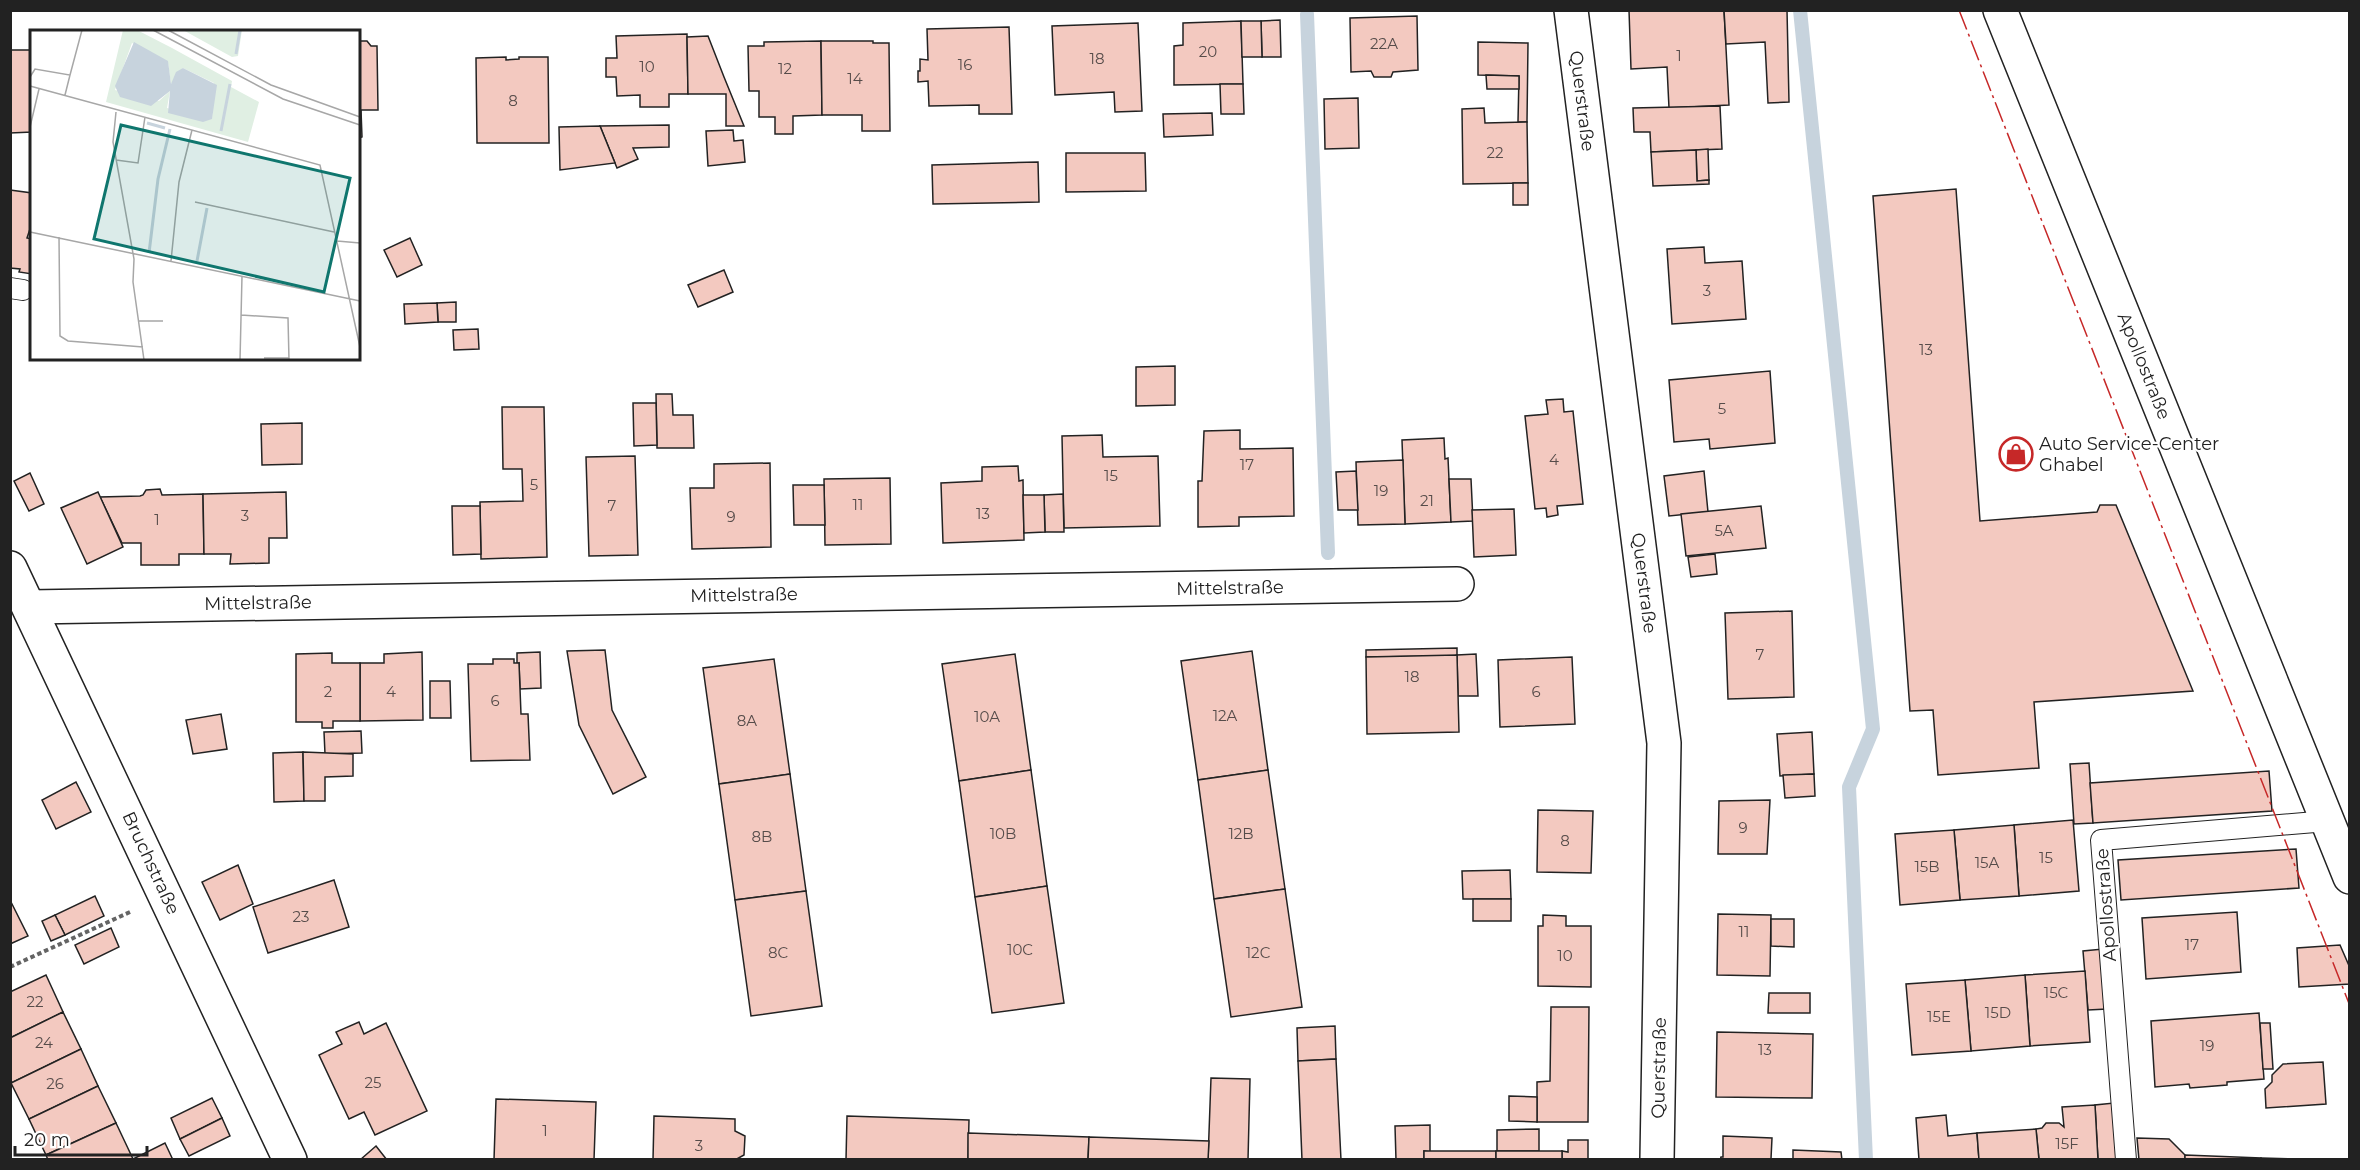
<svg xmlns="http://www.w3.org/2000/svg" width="2360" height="1170" font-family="Montserrat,sans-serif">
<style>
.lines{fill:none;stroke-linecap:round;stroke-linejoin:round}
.stream{stroke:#c7d3dd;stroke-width:14}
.building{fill:#f3c9c0;stroke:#222;stroke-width:1.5}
.lane-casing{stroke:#222;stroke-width:22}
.street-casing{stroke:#222;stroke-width:36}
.path{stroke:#646464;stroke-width:4;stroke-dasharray:4.5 3;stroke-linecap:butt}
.lane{stroke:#fff;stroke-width:20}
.street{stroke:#fff;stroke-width:33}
.power{stroke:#c62828;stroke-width:1.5;stroke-dasharray:21 4.5 3 4.5;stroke-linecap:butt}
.labels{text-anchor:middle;stroke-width:4.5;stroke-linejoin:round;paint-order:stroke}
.number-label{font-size:15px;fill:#564c4a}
.street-label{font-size:18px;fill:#222;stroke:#fff}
.poi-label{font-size:18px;fill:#222;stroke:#fff;text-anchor:start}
.inset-river{fill:none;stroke:#c7d3dd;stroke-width:3}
.inset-road{fill:none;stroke:#a7a7a7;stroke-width:1.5}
.view{fill:#0f766e;fill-opacity:0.15;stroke:#0f766e;stroke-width:3}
.inset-edge{fill:none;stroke:#222;stroke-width:3}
</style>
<rect width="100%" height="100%" fill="#fff"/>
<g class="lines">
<g class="stream">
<polyline points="1800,10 1873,729 1849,787 1866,1160"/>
<polyline points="1307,14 1328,553"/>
</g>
</g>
<g class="building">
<polygon points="1629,10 1724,10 1729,105 1669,108 1667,67 1631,69"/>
<polygon points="1724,10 1787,10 1789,102 1768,103 1765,42 1726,44"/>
<polygon points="1417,16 1418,70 1393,72 1391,77 1374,77 1371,71 1351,72 1350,18"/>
<polygon points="1280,20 1281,57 1262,57 1261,21"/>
<polygon points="1241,21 1243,84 1174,85 1174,46 1183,45 1183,23"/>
<polygon points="1241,21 1261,21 1262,57 1242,57"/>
<polygon points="1138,23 1142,111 1115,112 1114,92 1055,95 1052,26"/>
<polygon points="1009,27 1012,114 979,114 979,105 929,106 928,81 918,82 918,71 920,71 920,59 928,60 927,29"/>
<polygon points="687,34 688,94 669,94 669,107 640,107 640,95 617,96 616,77 606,77 606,58 617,58 616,36"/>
<polygon points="708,36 724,77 744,126 726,126 726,94 688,94 687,37"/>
<polygon points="358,41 367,41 371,46 377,46 378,110 361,110 362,137 358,138"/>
<polygon points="821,41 822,115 793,116 793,134 775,134 775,117 759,117 759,91 749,91 748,46 764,46 764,42"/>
<polygon points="821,41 873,41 873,43 889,43 890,131 862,131 862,115 822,115"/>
<polygon points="1478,42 1528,43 1527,122 1518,122 1519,76 1478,75"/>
<polygon points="10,50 32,50 32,132 10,133"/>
<polygon points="506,57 506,60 519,59 519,57 548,57 549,143 477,143 476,58"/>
<polygon points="1486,75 1519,76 1519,89 1487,89"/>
<polygon points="1220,84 1243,84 1244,114 1221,114"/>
<polygon points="1358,98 1359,148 1325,149 1324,99"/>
<polygon points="1720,106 1722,149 1651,152 1650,132 1634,132 1633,108"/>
<polygon points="1484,108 1485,123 1527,122 1528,183 1463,184 1462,109"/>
<polygon points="1212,113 1213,135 1164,137 1163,114"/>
<polygon points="669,125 669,147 633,148 638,159 617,168 600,126"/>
<polygon points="600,126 615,163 560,170 559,127"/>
<polygon points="733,130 734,141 743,140 745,162 708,166 706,131"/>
<polygon points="1708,149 1709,180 1697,181 1696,150"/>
<polygon points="1696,150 1697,181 1709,180 1709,184 1653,186 1651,152"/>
<polygon points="1066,153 1145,153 1146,191 1066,192"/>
<polygon points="1038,162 1039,202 933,204 932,165"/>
<rect x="1513" y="183" width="15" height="22"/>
<polygon points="1956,189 1980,521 2097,512 2100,505 2116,505 2193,691 2034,702 2039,768 1938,775 1933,710 1910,711 1873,196"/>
<polygon points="10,190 32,193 32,223 27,238 32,239 32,274 19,272 20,269 10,268"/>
<polygon points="410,238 422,265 397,277 384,250"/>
<polygon points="1704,247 1705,263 1742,261 1746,319 1672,324 1667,249"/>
<polygon points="724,270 733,292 698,307 688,285"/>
<polygon points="456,302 456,322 438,322 437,303"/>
<polygon points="437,303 438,322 405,324 404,304"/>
<polygon points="478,329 479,349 454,350 453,330"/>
<polygon points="1175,366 1175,405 1136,406 1136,367"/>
<polygon points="1770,371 1775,443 1710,449 1709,439 1674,442 1669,380"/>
<polygon points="656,394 672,394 673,415 693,415 694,448 657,448"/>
<polygon points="1563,399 1564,412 1573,411 1583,504 1557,506 1558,515 1547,517 1546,508 1535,509 1525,416 1548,414 1546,400"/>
<polygon points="633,403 656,403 657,445 634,446"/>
<polygon points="502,407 544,407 547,557 481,559 480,502 523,501 522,469 503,469"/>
<polygon points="302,423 302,464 262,465 261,424"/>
<polygon points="1240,430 1240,449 1293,448 1294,516 1239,517 1239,526 1198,527 1198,481 1202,481 1204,431"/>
<polygon points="1102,435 1103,457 1158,456 1160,526 1064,528 1062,436"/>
<polygon points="1444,438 1445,459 1448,458 1451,522 1405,524 1402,440"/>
<polygon points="635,456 638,555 589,556 586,457"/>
<polygon points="1403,460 1405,524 1358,525 1356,462"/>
<polygon points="770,463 771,547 692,549 690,488 714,488 714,464"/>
<polygon points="1018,466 1019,481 1023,480 1024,540 943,543 941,483 982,481 982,467"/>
<polygon points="1356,471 1358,510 1338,510 1336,472"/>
<polygon points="1704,471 1708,512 1669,516 1664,476"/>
<polygon points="30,473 44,504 29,511 14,481"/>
<polygon points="890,478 891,544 825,545 824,479"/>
<polygon points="1449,479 1471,479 1473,521 1451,522"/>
<polygon points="793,485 824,485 825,525 794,525"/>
<polygon points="160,489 162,495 203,494 204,554 179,554 179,565 141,565 141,543 122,543 100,497 140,496 143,495 146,490"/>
<polygon points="98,492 123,547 87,564 61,508"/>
<polygon points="286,492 287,538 269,538 269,563 230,564 231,554 204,554 203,494"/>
<polygon points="1063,494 1064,532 1045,532 1044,495"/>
<polygon points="1023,495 1044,495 1045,532 1024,533"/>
<polygon points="452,506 480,506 481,554 453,555"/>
<polygon points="1761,506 1766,548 1686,556 1681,514"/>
<polygon points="1514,509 1516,555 1474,557 1472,510"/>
<polygon points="1715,554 1717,574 1691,577 1688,557"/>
<polygon points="1792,611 1794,697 1728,699 1725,613"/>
<polygon points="1457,648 1457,655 1454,656 1366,657 1366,650"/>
<polygon points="605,650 612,710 646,777 613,794 579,725 567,651"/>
<polygon points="1252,651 1268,770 1198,780 1181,661"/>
<polygon points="422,652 423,720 360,721 360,663 384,663 384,654"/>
<polygon points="540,652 541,688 520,689 519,663 517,664 517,653"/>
<polygon points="332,653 332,663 360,663 360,721 333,721 333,728 322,728 322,722 296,722 296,654"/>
<polygon points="1015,654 1031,770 959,781 942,664"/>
<polygon points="1476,654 1478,696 1458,696 1457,655"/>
<polygon points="1457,655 1459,732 1367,734 1366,657"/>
<polygon points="1572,657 1575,724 1500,727 1498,660"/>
<polygon points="493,659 514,659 514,663 519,663 521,714 528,714 530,760 471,761 468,664 493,664"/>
<polygon points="774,659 790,774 719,784 703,668"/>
<polygon points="430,681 450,681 451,718 430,718"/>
<polygon points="221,714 227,749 193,754 186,720"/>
<polygon points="361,731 362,753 325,754 324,732"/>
<polygon points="1812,732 1814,774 1780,776 1777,734"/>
<polygon points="303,752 304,801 274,802 273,753"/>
<polygon points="303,752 353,754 353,776 325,777 325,801 304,801"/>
<polygon points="2089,763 2093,823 2074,824 2070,764"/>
<polygon points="1031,770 1047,886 975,897 959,781"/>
<polygon points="1268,770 1285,889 1214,899 1198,780"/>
<polygon points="2269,771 2272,811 2093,823 2090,783"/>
<polygon points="790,774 806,891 735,900 719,784"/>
<polygon points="1814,774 1815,796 1785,798 1783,775"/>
<polygon points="76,782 91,812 56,829 42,800"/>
<polygon points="1770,800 1767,854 1718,854 1719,801"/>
<polygon points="1538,810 1593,811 1591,873 1537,872"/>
<polygon points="2073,820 2079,891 2019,896 2014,825"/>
<polygon points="2014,825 2019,896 1960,900 1954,830"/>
<polygon points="1954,830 1960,900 1900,905 1895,834"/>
<polygon points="2296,849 2299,888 2121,900 2118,860"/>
<polygon points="238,865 253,904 220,920 202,882"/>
<polygon points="1510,870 1511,899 1463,899 1462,871"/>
<polygon points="334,880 349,927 268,953 253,907"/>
<polygon points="1047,886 1064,1003 992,1013 975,897"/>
<polygon points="1285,889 1302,1007 1231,1017 1214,899"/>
<polygon points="806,891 822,1006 751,1016 735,900"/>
<polygon points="95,896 104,916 65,935 55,915"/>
<rect x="1473" y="899" width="38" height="22"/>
<polygon points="10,900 28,936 10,944"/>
<polygon points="2237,912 2241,972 2146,979 2142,918"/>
<polygon points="1718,914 1771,915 1770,976 1717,975"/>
<polygon points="55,915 65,935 51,941 42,921"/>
<polygon points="1543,915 1566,916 1566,926 1591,926 1591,987 1538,986 1538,926 1543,926"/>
<polygon points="1771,919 1794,919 1794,947 1771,946"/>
<polygon points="111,928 119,947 84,964 75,945"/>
<polygon points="2340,945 2350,968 2350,984 2299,987 2297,948"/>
<polygon points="2103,949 2107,1009 2088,1010 2083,951"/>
<polygon points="2085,971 2090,1042 2030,1046 2025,975"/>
<polygon points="46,975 63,1012 10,1038 10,992"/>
<polygon points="2025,975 2030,1046 1971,1051 1965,980"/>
<polygon points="1965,980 1971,1051 1912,1055 1906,984"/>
<polygon points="1769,993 1810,993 1810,1013 1768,1013"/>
<polygon points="1551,1007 1589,1007 1588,1122 1537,1122 1537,1082 1550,1081"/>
<polygon points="63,1012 81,1049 11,1083 10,1038"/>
<polygon points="2259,1013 2264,1079 2227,1082 2227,1085 2190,1088 2189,1084 2155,1087 2151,1021"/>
<polygon points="359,1022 364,1034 386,1023 427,1111 375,1135 364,1112 349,1119 319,1055 342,1044 336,1032"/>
<polygon points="2260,1023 2270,1023 2273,1069 2263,1069"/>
<polygon points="1335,1026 1336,1059 1298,1061 1297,1028"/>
<polygon points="1717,1032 1813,1034 1812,1098 1716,1097"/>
<polygon points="81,1049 98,1086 29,1119 11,1083"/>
<polygon points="1336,1059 1341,1160 1302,1160 1298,1061"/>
<polygon points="2323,1062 2326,1104 2266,1108 2265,1089 2272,1082 2272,1075 2283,1064"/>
<polygon points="1211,1078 1250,1079 1248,1160 1208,1160"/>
<polygon points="98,1086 116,1123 46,1155 29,1119"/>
<polygon points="1509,1096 1537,1097 1537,1122 1509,1121"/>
<polygon points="212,1098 222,1118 180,1139 171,1118"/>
<polygon points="496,1099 596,1102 594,1160 494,1160"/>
<polygon points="2114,1103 2118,1160 2098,1160 2095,1105"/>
<polygon points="2095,1105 2098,1160 2039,1160 2036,1129 2042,1128 2046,1123 2059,1123 2064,1127 2062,1107"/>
<polygon points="1946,1115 1948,1136 1977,1133 1979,1160 1919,1160 1916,1118"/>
<polygon points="654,1116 735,1119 735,1131 745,1136 744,1155 735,1160 653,1160"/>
<polygon points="847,1116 969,1120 968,1160 846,1160"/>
<polygon points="222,1118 230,1136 189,1156 180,1139"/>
<polygon points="116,1123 133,1159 48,1160 46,1155"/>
<polygon points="1430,1125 1430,1152 1424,1151 1424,1160 1396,1160 1395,1126"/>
<polygon points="1539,1129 1539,1151 1497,1151 1497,1130"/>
<polygon points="2036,1129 2039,1160 1979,1160 1977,1133"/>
<polygon points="968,1133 1089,1137 1088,1160 968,1160"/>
<polygon points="1723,1136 1772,1138 1771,1159 1795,1160 1720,1160 1721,1157 1723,1157"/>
<polygon points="1089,1137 1209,1141 1208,1160 1088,1160"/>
<polygon points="2137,1138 2169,1139 2185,1155 2185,1160 2139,1160"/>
<polygon points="1568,1140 1588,1140 1588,1160 1562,1160 1562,1151 1568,1152"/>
<polygon points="165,1143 173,1160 133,1160 133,1159"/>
<polygon points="376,1146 387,1160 360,1160"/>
<polygon points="1793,1150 1841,1152 1842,1160 1793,1159"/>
<rect x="1424" y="1151" width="72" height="9"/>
<rect x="1496" y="1151" width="66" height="9"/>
<polygon points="2185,1155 2261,1158 2261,1160 2185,1160"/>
<polygon points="2261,1158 2328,1160 2261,1160"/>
</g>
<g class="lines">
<defs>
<g id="lane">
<polyline points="10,288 23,290"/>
<polyline points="2126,1160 2101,840 2327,821"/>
</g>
<g id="street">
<polyline points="1571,10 1664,743 1657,1160"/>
<polyline points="2000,10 2350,877"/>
<polyline points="10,568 290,1160"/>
<polyline points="30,607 1457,584"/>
</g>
</defs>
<use href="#lane" class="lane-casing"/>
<use href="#street" class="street-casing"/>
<polyline class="path" points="10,967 130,912"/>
<use href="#lane" class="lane"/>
<use href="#street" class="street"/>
<polyline class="power" points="1959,10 2350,1006"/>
</g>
<defs>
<symbol id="shop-ring" viewBox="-11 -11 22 22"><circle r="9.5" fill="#fff" stroke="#c62828" stroke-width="1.5"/><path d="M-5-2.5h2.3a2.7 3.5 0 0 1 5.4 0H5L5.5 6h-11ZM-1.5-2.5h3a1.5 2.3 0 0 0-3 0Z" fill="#c62828"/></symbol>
</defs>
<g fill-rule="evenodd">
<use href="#shop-ring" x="1997" y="435" width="38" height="38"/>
</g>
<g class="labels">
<g class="number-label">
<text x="1384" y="49">22A</text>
<text x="1208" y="57">20</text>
<text x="1679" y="61">1</text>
<text x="1097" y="64">18</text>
<text x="965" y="70">16</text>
<text x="647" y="72">10</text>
<text x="785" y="74">12</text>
<text x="855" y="84">14</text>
<text x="513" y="106">8</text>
<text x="1495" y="158">22</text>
<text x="1707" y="296">3</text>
<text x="1926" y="355">13</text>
<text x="1722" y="414">5</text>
<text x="1554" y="465">4</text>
<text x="1247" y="470">17</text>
<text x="1111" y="481">15</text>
<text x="534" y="490">5</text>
<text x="1381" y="496">19</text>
<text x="1427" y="506">21</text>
<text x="858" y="510">11</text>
<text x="612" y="511">7</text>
<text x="983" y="519">13</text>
<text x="245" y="521">3</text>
<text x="731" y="522">9</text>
<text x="157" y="525">1</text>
<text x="1724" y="536">5A</text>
<text x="1760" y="660">7</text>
<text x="1412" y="682">18</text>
<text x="328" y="697">2</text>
<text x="391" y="697">4</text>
<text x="1536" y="697">6</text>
<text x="495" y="706">6</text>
<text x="1225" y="721">12A</text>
<text x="987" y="722">10A</text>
<text x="747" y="726">8A</text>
<text x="1743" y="833">9</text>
<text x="1003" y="839">10B</text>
<text x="1241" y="839">12B</text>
<text x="762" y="842">8B</text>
<text x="1565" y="846">8</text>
<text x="2046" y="863">15</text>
<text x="1987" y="868">15A</text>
<text x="1927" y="872">15B</text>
<text x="301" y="922">23</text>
<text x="1744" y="937">11</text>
<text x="2192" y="950">17</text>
<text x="1020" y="955">10C</text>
<text x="778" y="958">8C</text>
<text x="1258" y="958">12C</text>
<text x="1565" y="961">10</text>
<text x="2056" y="998">15C</text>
<text x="35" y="1007">22</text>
<text x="1998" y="1018">15D</text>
<text x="1939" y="1022">15E</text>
<text x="44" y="1048">24</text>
<text x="2207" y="1051">19</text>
<text x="1765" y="1055">13</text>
<text x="373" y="1088">25</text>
<text x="55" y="1089">26</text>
<text x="545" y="1136">1</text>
<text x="2067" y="1149">15F</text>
<text x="699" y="1151">3</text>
</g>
<g class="street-label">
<text transform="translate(1582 101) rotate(83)" y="6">Querstraße</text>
<text transform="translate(2144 366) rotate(68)" y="6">Apollostraße</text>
<text transform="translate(1644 583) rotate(83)" y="6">Querstraße</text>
<text transform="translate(1230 588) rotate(-1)" y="6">Mittelstraße</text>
<text transform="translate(744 595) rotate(-1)" y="6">Mittelstraße</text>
<text transform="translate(258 603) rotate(-1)" y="6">Mittelstraße</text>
<text transform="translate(151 863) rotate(65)" y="6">Bruchstraße</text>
<text transform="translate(2106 905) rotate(-94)" y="6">Apollostraße</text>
<text transform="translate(1659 1068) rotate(-89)" y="6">Querstraße</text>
</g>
<g class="poi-label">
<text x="2039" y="450">Auto Service-Center<tspan x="2039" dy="21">Ghabel</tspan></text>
</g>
</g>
<g transform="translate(30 30)">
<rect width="330" height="330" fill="#fff"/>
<path d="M 93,0 L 107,0 L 142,18 L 202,51 L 201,57 L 229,72 L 218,112 L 76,72 ZM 102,13 L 138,33 L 141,54 L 153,38 L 184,53 L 182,89 L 137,78 L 140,61 L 129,71 L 85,60 ZM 153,0 L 212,0 L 208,26 L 202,27 Z" fill="#e0efe3" fill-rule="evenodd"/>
<path d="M 104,12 L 138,31 L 141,54 L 146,42 L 153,38 L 187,55 L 182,89 L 173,92 L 138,83 L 140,61 L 121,76 L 90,67 L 85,56 Z" fill="#c7d3dd"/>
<path class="inset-river" d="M 206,24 L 210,0M 117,93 L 135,98M 191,101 L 200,54M 119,223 L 128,149 L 140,99M 167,231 L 177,178"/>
<path class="inset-road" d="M 123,0 L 253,69 L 330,95M 138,0 L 241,55 L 330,87M 258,0 L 290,0M 40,45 L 52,0M 0,47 L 5,39 L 40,45 L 35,65M 0,56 L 290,135 L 330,317M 86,82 L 83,112 L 104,229 L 103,252 L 114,330M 0,97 L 9,59M 86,130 L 108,133 L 115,87M 165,172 L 304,202M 0,202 L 330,271M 29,207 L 30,306 L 38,311 L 113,317M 307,211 L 330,213M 141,231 L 149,152 L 162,100M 211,285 L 258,288 L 259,330M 109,291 L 133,291M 234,328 L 259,328M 210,330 L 212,246"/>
<path class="view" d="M 91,95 L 320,148 L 294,262 L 64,209 Z"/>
<rect width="330" height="330" class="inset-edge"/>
</g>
<rect width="2360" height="1170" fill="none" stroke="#222222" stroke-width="24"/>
<path d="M15 1146v9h132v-9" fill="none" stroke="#222222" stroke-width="3"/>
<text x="24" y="1146" font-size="18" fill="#222222" stroke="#ffffff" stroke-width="4.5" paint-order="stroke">20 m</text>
</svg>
